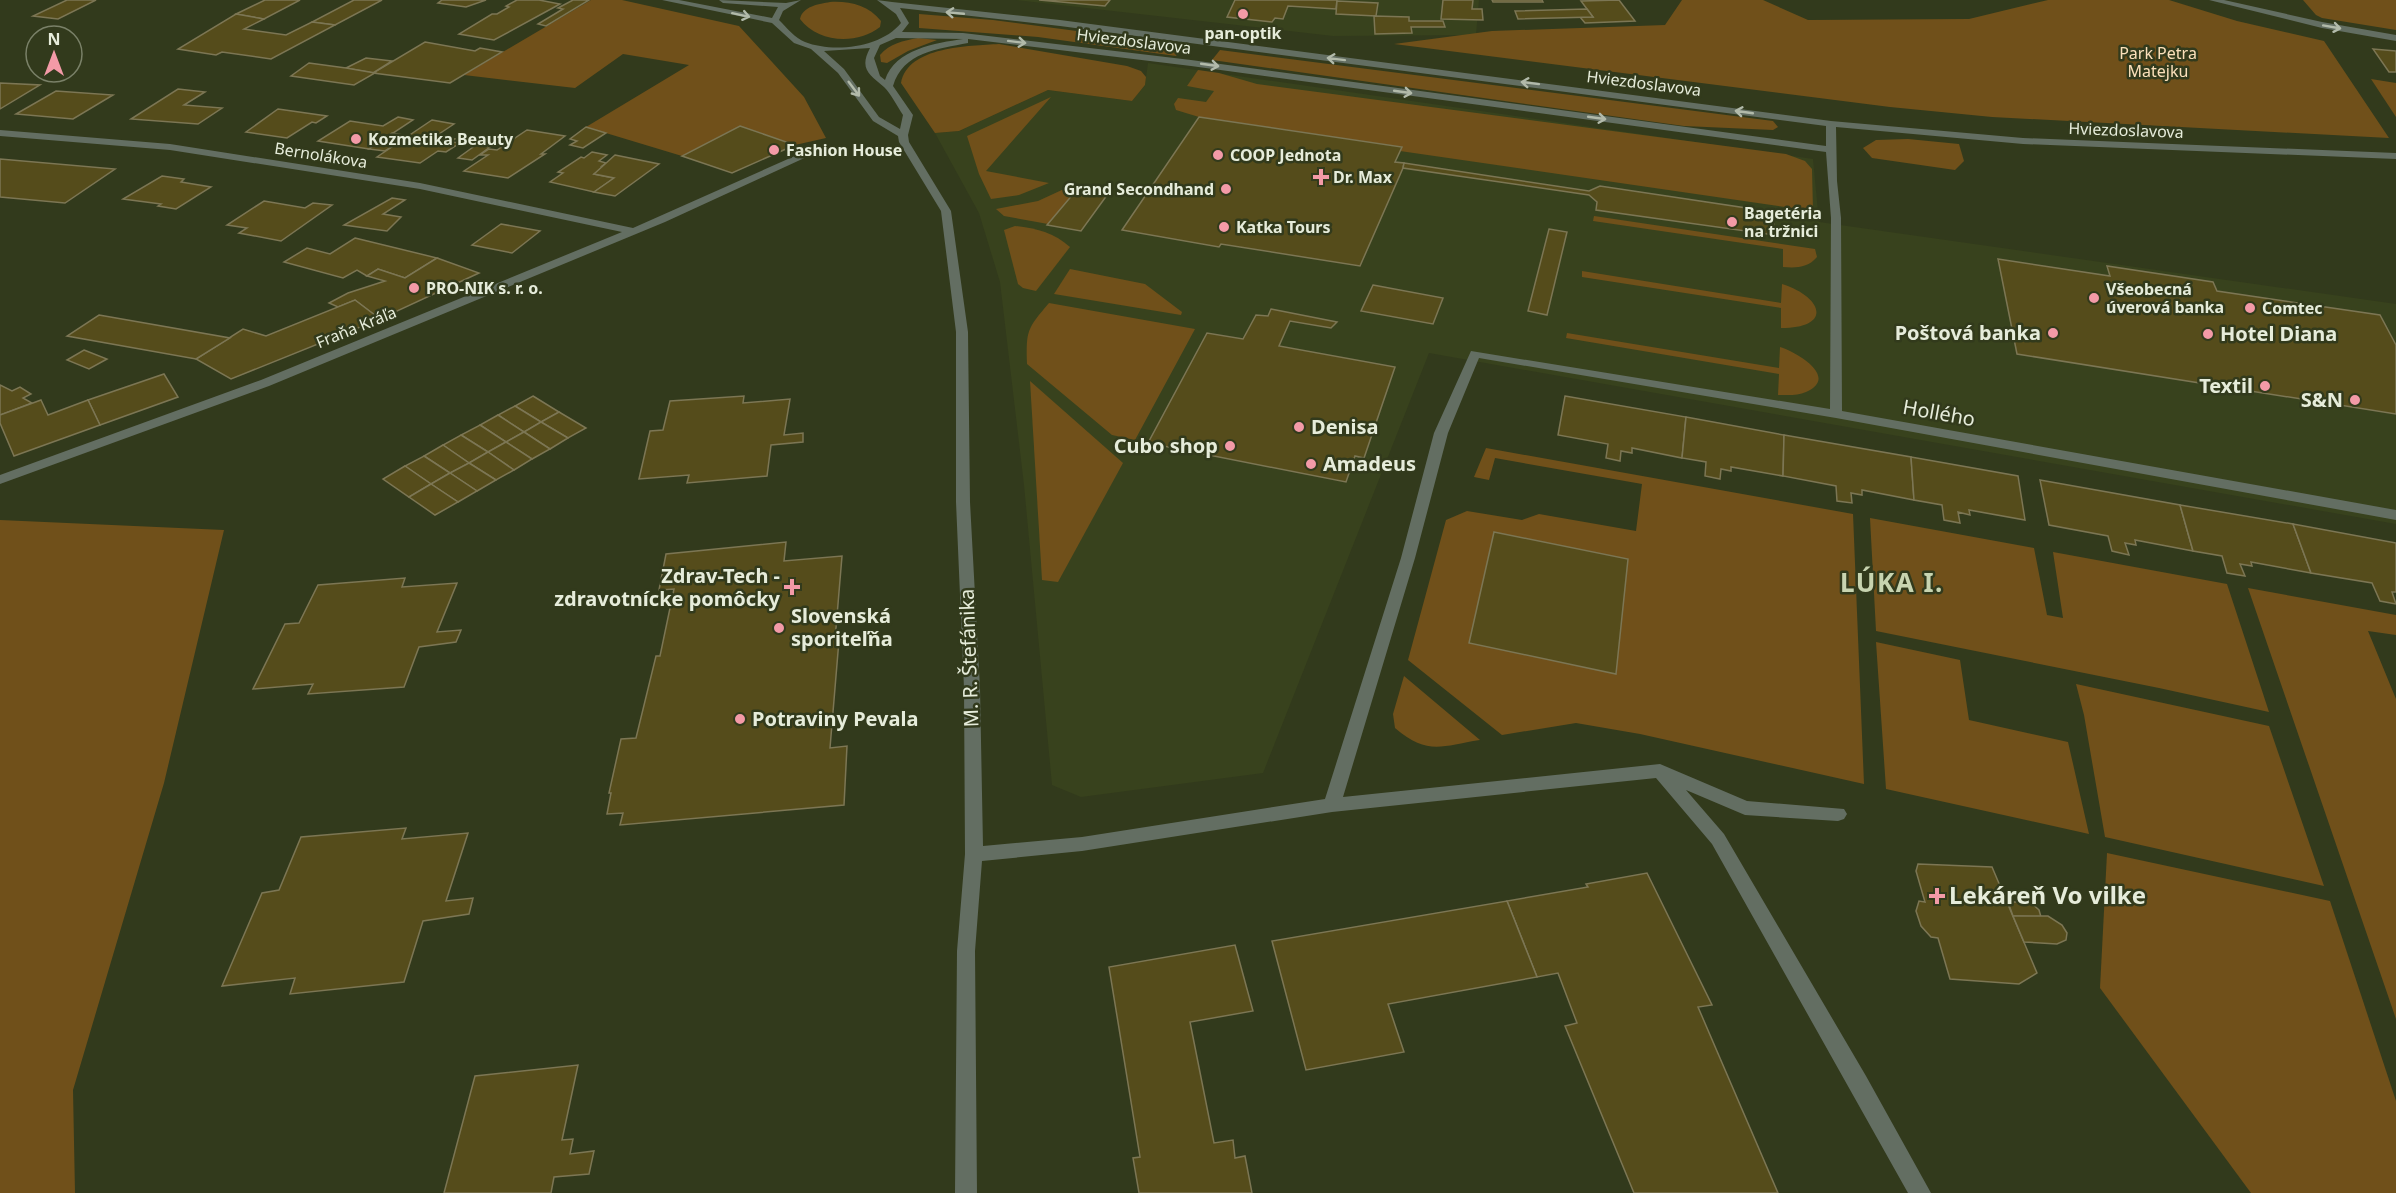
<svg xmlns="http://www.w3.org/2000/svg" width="2396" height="1193" font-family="'Noto Sans',sans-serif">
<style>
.built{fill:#38421d}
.green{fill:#70501a}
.building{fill:#554c1b;stroke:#7c7654;stroke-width:1.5}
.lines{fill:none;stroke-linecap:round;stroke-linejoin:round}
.minor{fill:#636e62;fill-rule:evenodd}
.oneway{stroke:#b2baaa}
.poi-dot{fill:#f39aa7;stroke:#323a1c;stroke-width:2}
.labels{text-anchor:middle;stroke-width:5;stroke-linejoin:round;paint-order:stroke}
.far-poi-label{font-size:16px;font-weight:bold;fill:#e6ecda;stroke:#323a1c;text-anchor:start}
.far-street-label{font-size:16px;fill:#e6ecda;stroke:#323a1c}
.far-park-label{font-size:16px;fill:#fbe0ba;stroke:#323a1c}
.poi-label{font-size:20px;font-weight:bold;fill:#e6ecda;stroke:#323a1c;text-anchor:end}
.street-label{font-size:20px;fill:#e6ecda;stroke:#323a1c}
.near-poi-label{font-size:24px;font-weight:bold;fill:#e6ecda;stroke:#323a1c;text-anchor:start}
.district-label{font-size:26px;font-weight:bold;letter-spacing:1.5px;fill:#c8d4b0;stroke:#323a1c}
</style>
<rect width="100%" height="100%" fill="#323a1c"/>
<g class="built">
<polygon points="1016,0 1479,0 1476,35 1333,36"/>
<polygon points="1148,63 1813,159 1819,222 2396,304 2396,524 1429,353 1263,773 1081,797 1052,785 1024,485 1000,282 979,213 935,133 959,131 1048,90 1132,101 1145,85"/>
</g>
<g class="green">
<polygon points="591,0 622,0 739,26 804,97 826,138 795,145 740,126 682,156 586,127 689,65 623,54 575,88 464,75"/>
<polygon points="1682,0 1763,0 1808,20 1969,19 2048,0 2169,0 2237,21 2324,41 2389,138 1992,117 1890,107 1394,44 1492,31 1665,25"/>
<polygon points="2303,0 2396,0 2396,30 2322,18 2316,15"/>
<path d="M 830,2 C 850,1 868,5 881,21 L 880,27 C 857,45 818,43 800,19 C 803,6 819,4 830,2 Z"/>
<polygon points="919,14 993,20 1183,45 1176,56 1038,37 919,28"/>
<path d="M 918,38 L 937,40 L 908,51 L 887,63 L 881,62 L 880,55 C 890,43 903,41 918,38 Z"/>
<path d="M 999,44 L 1127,66 L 1141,71 L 1146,77 L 1145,85 L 1132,101 L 1048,90 L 959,131 L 935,133 L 901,83 C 908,46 969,46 999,44 Z"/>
<polygon points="1220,50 1773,121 1778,127 1773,130 1684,126 1212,60"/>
<polygon points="1198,70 1219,73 1257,84 1786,154 1805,161 1812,169 1813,211 1400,151 1401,147 1199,117 1176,110 1174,104 1178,98 1206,102 1214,91 1187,86"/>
<polygon points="2371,79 2396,83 2396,117"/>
<polygon points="1051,97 986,171 1049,183 1019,195 991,199 979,174 967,136"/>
<polygon points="1908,139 1959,144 1964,161 1955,170 1872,158 1863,148 1876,140"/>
<polygon points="1079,187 1048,224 1004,216 996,209 1038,201 1064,189"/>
<path d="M 1594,216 L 1815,249 L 1817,257 C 1808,268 1796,268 1783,267 L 1783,249 L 1593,221 Z"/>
<path d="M 1015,226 C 1036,228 1054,233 1070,247 L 1036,291 L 1023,288 L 1018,284 L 1004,230 Z"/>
<polygon points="1070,269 1145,284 1182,312 1181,315 1054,294"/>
<path d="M 1582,271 L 1781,303 L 1782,284 C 1823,297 1833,328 1781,328 L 1781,308 L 1582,277 Z"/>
<path d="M 1049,303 L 1195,329 L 1135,440 L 1112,435 L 1027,364 C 1026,330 1027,329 1049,303 Z"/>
<path d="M 1567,333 L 1779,368 L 1780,347 C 1796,352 1840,377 1806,392 C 1798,396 1787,395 1778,395 L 1779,374 L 1566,338 Z"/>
<polygon points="1030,381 1123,463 1058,582 1042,580"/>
<polygon points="1486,448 1853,514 1864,784 1640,734 1576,723 1502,735 1408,660 1446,520 1467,511 1522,520 1539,514 1636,531 1642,484 1495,458 1489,480 1474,477"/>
<polygon points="1870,518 2034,548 2047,615 2063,618 2053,552 2227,584 2269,712 2159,688 1876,631"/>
<polygon points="0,520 224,530 164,783 73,1090 75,1193 0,1193"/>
<polygon points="2248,588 2396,615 2396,635 2368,631 2396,699 2396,1019"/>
<polygon points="1876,642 1960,660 1969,720 2068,742 2089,834 1886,789"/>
<path d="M 1404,676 L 1480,740 C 1441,746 1428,756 1395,728 L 1393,714 Z"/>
<polygon points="2076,684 2269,726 2324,886 2105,837 2084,715"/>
<polygon points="2107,853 2330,901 2396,1101 2396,1193 2251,1193 2100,988"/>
</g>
<g class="building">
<polygon points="67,0 96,0 58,19 33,16"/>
<polygon points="265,0 300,0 264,19 236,14"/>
<polygon points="354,0 382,0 335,25 312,22"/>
<polygon points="442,0 486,0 466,7 438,3"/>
<polygon points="517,0 539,0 560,4 494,40 459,34 492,14 497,14 509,7 506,6"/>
<polygon points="573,0 589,0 546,26 538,24 563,9 558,8"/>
<polygon points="1039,0 1110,0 1105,6"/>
<polygon points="1235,0 1337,0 1336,9 1288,6 1283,19 1275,18 1272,22 1227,17"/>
<polygon points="1443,0 1473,0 1472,9 1482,9 1483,20 1441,19"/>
<polygon points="1492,0 1542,0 1543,2 1493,2"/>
<polygon points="1619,0 1635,21 1585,23 1580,17 1593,17 1581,1"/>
<polygon points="1337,1 1378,3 1376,16 1336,14"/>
<polygon points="1587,9 1593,17 1518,19 1515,11"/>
<polygon points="236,14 264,19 244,29 286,35 312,22 335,25 271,59 222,52 216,55 178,49"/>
<polygon points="1374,16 1409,17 1409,21 1443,21 1445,27 1411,27 1412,33 1375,34"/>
<polygon points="425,42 475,51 480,48 502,52 450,83 373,73"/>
<polygon points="2373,49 2396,51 2396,72 2389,72"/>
<polygon points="366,58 392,61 373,73 346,68"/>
<polygon points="309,63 346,68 375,73 354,85 291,76"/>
<polygon points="0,83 40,85 0,109"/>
<polygon points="178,89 205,92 184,105 222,108 198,124 131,119"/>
<polygon points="56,91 113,95 73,119 16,114"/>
<polygon points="278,109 327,116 316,123 312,122 287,138 246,132"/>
<polygon points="398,117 413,120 369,149 318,141 350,121 383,126"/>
<polygon points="1199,117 1402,147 1395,162 1404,163 1403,168 1360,266 1221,244 1219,247 1122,230"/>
<polygon points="432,120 454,124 436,136 455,139 451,142 460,143 446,152 438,151 420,163 377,157"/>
<polygon points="740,126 795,145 732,173 682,156"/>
<polygon points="586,127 606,133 583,148 570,145 577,141 570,139"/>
<polygon points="527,130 565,136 541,154 545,154 508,178 464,171 488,155 480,155 489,149 497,150"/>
<polygon points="392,133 408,136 385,151 369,149"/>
<polygon points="476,145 490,147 472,160 458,158"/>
<polygon points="592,152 607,155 599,161 606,163 602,166 605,166 594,174 614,178 594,192 550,182 563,173 558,172 581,157 584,158"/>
<polygon points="615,155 659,164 615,196 594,192 614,178 594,174"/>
<polygon points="0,159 115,169 65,203 0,197"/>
<polygon points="1404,163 1589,191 1600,186 1773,212 1774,235 1596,210 1597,202 1589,195 1403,168"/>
<polygon points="162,176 184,179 181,182 211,187 176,209 158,206 161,204 123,199"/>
<polygon points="1079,187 1110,191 1081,231 1047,225"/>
<polygon points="392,198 405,200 383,214 401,217 387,231 344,225"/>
<polygon points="264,201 305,208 313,203 332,205 281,241 239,233 247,228 227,225"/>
<polygon points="501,224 540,231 512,253 472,245"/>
<polygon points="1549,229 1567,232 1547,315 1528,311"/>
<polygon points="355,238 437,258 405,278 378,269 367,276 357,270 343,278 284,262 307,248 330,254"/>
<polygon points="437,258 479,273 380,319 355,300 338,307 329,303 348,293 385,281 367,276 378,269 405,278"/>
<polygon points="1998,259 2110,276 2107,266 2213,282 2217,291 2380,315 2396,345 2396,414 2017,354"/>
<polygon points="1373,285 1443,298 1433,324 1361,311"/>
<polygon points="355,300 380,319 231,379 196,359 243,329 266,336"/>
<polygon points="1271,309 1337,322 1331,328 1290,321 1279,346 1395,367 1364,458 1355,456 1346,482 1148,443 1207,333 1243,339 1256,315 1268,316"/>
<polygon points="99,315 230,338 196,359 67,336"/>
<polygon points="84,350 107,359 89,369 67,360"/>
<polygon points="164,374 178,397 100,425 88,400"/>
<polygon points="0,385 12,391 20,387 31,394 23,398 32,403 0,415"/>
<polygon points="533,396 559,412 541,422 515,406"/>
<polygon points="744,396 743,403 790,399 784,435 803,433 803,442 771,445 767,476 687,483 689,475 639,479 650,431 663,430 670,401"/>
<polygon points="1565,396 1686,417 1682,458 1632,448 1632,453 1621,451 1620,461 1606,458 1608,444 1558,435"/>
<polygon points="41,400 48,415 88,400 100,425 14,456 0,423 0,415"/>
<polygon points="515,406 541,422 524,432 498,415"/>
<polygon points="559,412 586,428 568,438 541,422"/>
<polygon points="498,415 524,432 506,442 480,425"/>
<polygon points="1686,417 1784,435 1783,476 1731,467 1731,471 1721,469 1720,479 1705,476 1706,462 1682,458"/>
<polygon points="541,422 568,438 550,449 524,432"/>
<polygon points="480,425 506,442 488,452 461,435"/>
<polygon points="524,432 550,449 532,459 506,442"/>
<polygon points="461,435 488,452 469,463 443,445"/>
<polygon points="1784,435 1911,457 1914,500 1862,490 1862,495 1851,493 1852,503 1837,501 1836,486 1783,476"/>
<polygon points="506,442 532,459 514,470 488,452"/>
<polygon points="443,445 469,463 450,473 424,456"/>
<polygon points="488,452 514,470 496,480 469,463"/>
<polygon points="424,456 450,473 431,484 405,466"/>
<polygon points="1911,457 2018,476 2025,520 1969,510 1970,515 1958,512 1960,523 1944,520 1942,505 1914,500"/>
<polygon points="469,463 496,480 477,491 450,473"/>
<polygon points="405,466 431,484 409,497 383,479"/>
<polygon points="450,473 477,491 458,502 431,484"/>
<polygon points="2040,480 2180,505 2193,551 2135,540 2136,545 2125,543 2129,555 2112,551 2108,536 2049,525"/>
<polygon points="431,484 458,502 435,515 409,497"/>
<polygon points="2180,505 2293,524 2311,573 2251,562 2252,566 2240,564 2245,576 2227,573 2222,556 2193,551"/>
<polygon points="2293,524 2396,543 2396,592 2392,592 2396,604 2380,601 2372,583 2311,573"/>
<polygon points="1494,532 1628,559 1616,674 1469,643"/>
<polygon points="786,542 784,561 842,556 835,640 839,640 830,748 847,746 844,805 620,825 623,813 607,814 611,793 609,793 621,739 636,738 656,656 660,656 674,589 659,590 666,554"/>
<polygon points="405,578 402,587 457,583 437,632 461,630 456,642 419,647 404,687 308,694 313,684 253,689 285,624 299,623 318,585"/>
<polygon points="406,828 402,839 468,833 446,901 473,898 469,914 423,921 404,982 290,994 295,978 222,986 262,893 279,890 301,837"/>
<polygon points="1918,864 1992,867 2037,973 2019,984 1950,979 1938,938 1931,937 1921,926 1916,911 1919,901 1925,902 1916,871"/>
<polygon points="1647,873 1712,1005 1698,1007 1778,1193 1634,1193 1565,1026 1577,1023 1558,973 1537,977 1507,901 1588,887 1586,884"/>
<polygon points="1507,901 1537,977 1388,1004 1404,1052 1306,1070 1272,941"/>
<polygon points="2008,902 2030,902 2039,910 2041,917 2013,916"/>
<polygon points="2013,916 2048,916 2062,925 2067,933 2066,940 2057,944 2024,942"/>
<polygon points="1235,945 1253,1011 1190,1022 1214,1143 1233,1140 1235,1158 1245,1156 1252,1193 1139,1193 1133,1158 1140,1157 1109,967"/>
<polygon points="578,1065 562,1140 573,1139 570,1154 594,1151 589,1174 554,1177 551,1193 444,1193 475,1076"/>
</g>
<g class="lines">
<g class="minor">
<path d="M 662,0 L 679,0 L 772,18 L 778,7 L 723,3 L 719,0 L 786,3 L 801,0 L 783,11 L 779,20 C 787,28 795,38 805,42 C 833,53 881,48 901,23 L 896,14 L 877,0 L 892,2 L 1060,20 L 1831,121 L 2023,138 L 2396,153 L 2396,159 L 2023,144 L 1836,127 L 1837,181 L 1841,218 L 1842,411 L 2396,510 L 2396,520 L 1836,418 L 1479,358 L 1448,433 L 1415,558 L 1343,797 L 1660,764 L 1747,801 L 1844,809 L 1847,814 L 1844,819 L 1838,821 L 1745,815 L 1686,790 L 1724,834 L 1866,1076 L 1931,1193 L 1908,1193 L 1712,844 L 1656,778 L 1332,812 L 1082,851 L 982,861 L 975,951 L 977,1193 L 955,1193 L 957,951 L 965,854 L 964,688 L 956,502 L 956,332 L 941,211 L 899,142 L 898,136 L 873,121 L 838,73 L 811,49 L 794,43 L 772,23 ZM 900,8 L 1060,26 L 1826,126 L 1826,146 L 1191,60 L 963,33 L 902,32 L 909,23 ZM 896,38 L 963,39 C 936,43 895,49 885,80 L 880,76 L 874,58 L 880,45 ZM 968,39 L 1191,66 L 1826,152 L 1831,218 L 1830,409 L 1471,351 L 1434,433 L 1401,558 L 1325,799 L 1082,837 L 983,846 L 980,688 L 970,502 L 968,332 L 951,211 L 909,142 L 908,135 L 913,115 L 893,86 C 903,52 938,49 968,43 ZM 870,48 C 859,69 869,74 884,87 C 891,94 897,106 903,115 L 900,129 L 879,117 L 844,69 L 824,51 Z"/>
<polygon points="2209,0 2224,0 2322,22 2396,35 2396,41 2322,28"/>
<polygon points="0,130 170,144 420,183 633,228 815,147 824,149 665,222 269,386 0,484 0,475 261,380 622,232 420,189 170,150 0,136"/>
</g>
</g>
<defs><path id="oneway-shaft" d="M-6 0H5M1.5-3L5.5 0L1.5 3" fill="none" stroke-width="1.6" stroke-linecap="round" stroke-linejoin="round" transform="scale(1.5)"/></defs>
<g class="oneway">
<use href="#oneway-shaft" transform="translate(955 13) rotate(-175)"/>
<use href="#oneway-shaft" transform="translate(741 15) rotate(12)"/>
<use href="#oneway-shaft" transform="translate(2332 27) rotate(10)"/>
<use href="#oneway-shaft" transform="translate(1017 42) rotate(7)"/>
<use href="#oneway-shaft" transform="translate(1336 59) rotate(-173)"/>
<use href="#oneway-shaft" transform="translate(1210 65) rotate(8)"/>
<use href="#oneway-shaft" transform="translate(1530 83) rotate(-173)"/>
<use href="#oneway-shaft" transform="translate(854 89) rotate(53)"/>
<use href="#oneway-shaft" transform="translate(1403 92) rotate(8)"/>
<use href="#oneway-shaft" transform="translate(1744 112) rotate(-172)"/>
<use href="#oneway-shaft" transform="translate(1597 118) rotate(8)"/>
</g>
<g class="poi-dot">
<circle cx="1243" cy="14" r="6"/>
<circle cx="356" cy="139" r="6"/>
<circle cx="774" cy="150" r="6"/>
<circle cx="1218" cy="155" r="6"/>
<path d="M1318 168h6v6h6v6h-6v6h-6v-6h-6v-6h6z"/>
<circle cx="1226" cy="189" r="6"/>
<circle cx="1732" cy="222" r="6"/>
<circle cx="1224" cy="227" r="6"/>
<circle cx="414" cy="288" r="6"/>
<circle cx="2094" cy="298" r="6"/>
<circle cx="2250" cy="308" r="6"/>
<circle cx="2053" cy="333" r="6"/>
<circle cx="2208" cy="334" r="6"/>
<circle cx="2265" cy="386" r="6"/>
<circle cx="2355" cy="400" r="6"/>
<circle cx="1299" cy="427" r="6"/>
<circle cx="1230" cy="446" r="6"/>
<circle cx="1311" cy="464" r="6"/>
<path d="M789 578h6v6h6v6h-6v6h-6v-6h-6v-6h6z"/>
<circle cx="779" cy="628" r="6"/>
<circle cx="740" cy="719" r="6"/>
<path d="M1934 887h6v6h6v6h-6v6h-6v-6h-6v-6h6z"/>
</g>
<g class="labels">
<g class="far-poi-label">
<text x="1243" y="39" text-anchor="middle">pan-optik</text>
<text x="368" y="145">Kozmetika Beauty</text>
<text x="786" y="156">Fashion House</text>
<text x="1230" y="161">COOP Jednota</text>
<text x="1333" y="183">Dr. Max</text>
<text x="1214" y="195" text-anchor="end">Grand Secondhand</text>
<text x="1744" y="219">Bagetéria<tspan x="1744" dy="18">na tržnici</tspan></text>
<text x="1236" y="233">Katka Tours</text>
<text x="426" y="294">PRO-NIK s. r. o.</text>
<text x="2106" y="295">Všeobecná<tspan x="2106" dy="18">úverová banka</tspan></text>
<text x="2262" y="314">Comtec</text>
</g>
<g class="far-street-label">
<text transform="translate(1134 41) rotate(7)" y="6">Hviezdoslavova</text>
<text transform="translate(1644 83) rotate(7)" y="6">Hviezdoslavova</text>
<text transform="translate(2126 130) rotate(2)" y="6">Hviezdoslavova</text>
<text transform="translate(321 155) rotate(9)" y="6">Bernolákova</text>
<text transform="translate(356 327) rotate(-22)" y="6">Fraňa Kráľa</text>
</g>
<g class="far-park-label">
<text x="2158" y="59">Park Petra<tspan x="2158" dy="18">Matejku</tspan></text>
</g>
<g class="poi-label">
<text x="2041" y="340">Poštová banka</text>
<text x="2220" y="341" text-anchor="start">Hotel Diana</text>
<text x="2253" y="393">Textil</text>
<text x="2343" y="407">S&amp;N</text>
<text x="1311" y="434" text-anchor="start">Denisa</text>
<text x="1218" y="453">Cubo shop</text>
<text x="1323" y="471" text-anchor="start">Amadeus</text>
<text x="780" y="583">Zdrav-Tech -<tspan x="780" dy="23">zdravotnícke pomôcky</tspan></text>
<text x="791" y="623" text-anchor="start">Slovenská<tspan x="791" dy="23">sporiteľňa</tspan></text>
<text x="752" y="726" text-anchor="start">Potraviny Pevala</text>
</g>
<g class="street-label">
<text transform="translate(1939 413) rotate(10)" y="7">Hollého</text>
<text transform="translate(969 658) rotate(-92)" y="7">M. R. Štefánika</text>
</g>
<g class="near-poi-label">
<text x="1949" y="904">Lekáreň Vo vilke</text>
</g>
<g class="district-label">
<text x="1892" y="592">LÚKA I.</text>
</g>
</g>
<g transform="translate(54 54)"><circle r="28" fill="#323a1c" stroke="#7a8168" stroke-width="1.5"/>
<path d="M0-4.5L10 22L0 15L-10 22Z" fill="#f39aa7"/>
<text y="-9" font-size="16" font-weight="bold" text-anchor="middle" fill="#e6ecda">N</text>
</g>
</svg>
